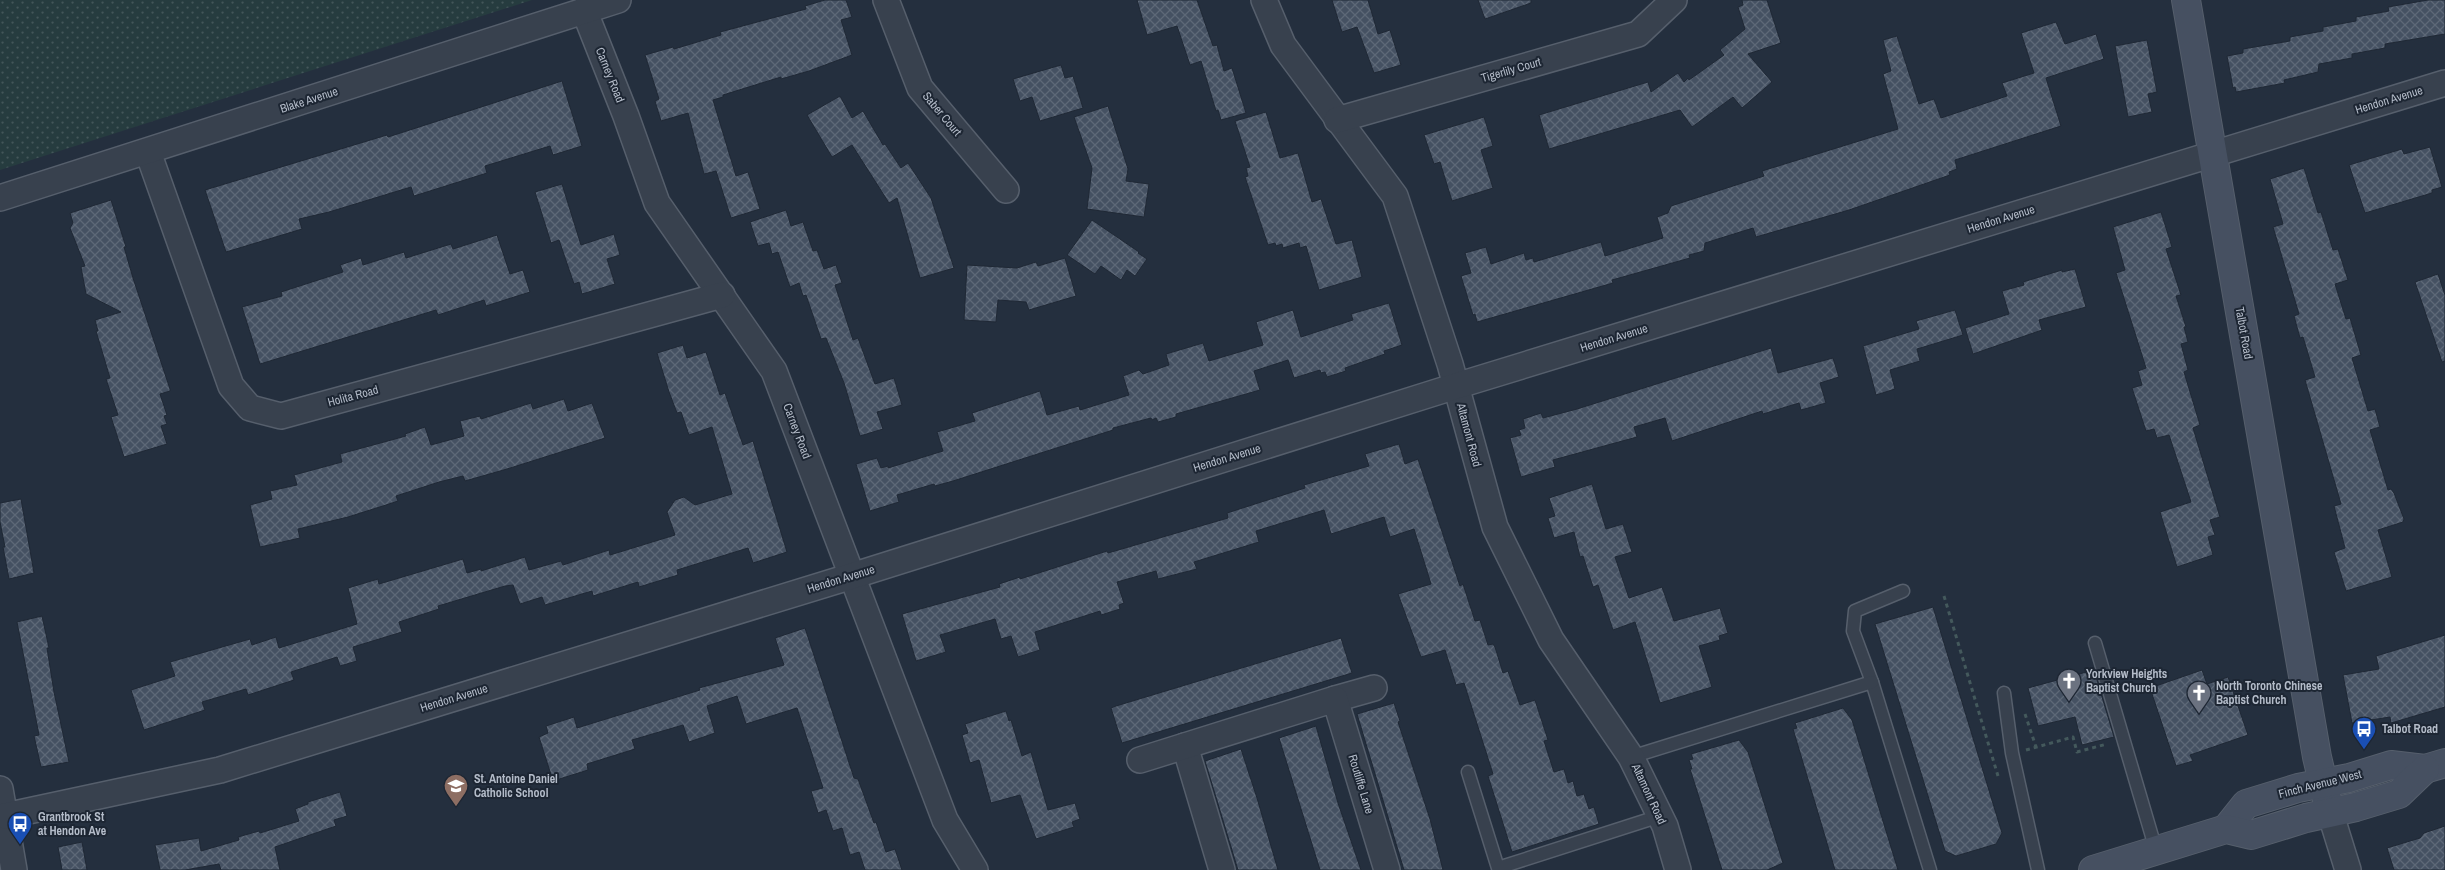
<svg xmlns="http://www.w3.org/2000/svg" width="2445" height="870" font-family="'Archivo Narrow',sans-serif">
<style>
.grass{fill:url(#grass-dots)}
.building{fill:url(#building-cross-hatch);stroke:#1f2835}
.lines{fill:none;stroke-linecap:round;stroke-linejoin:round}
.lane-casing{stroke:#565f6c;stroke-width:15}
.street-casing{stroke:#565f6c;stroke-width:28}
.secondary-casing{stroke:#565f6c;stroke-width:30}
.path{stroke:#44595c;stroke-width:3;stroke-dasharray:4 4;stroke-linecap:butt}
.lane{stroke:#38414e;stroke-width:12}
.street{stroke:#38414e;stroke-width:25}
.secondary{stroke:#465061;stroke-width:28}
.labels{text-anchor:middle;stroke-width:4;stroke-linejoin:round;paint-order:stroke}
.street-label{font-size:12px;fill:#b4bcc9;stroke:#1d2633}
.poi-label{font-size:12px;font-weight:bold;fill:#b4bcc9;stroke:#1d2633;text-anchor:start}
</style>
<defs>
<pattern id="grass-dots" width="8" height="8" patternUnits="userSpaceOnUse" patternTransform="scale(1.25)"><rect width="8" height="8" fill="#263c3f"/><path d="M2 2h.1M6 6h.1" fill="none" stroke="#435659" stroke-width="1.8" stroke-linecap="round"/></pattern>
<pattern id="building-cross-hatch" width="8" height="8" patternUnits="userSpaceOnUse" patternTransform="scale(1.25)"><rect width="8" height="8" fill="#455162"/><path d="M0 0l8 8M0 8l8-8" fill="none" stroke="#5d6877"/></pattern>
</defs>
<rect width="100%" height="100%" fill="#242f3e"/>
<polygon class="grass" points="0,0 532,0 0,170"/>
<g class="building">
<polygon points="825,0 846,0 852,17 841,20 852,55 809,71 781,79 781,77 723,95 723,97 713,100 736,176 748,172 760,209 731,218 716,171 704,174 688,113 661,121 655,101 659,99 645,55 673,47 674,49 721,35 720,32 806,9 805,6"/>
<polygon points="1137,0 1197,0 1213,46 1217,45 1224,71 1232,68 1246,113 1221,120 1218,110 1216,111 1201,61 1190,65 1177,26 1147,35"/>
<polygon points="1332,0 1368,0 1378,34 1390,30 1401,65 1374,73 1357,27 1342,32"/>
<polygon points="1478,0 1531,0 1531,3 1485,19"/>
<polygon points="1742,0 1767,0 1781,43 1748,54 1772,82 1742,108 1733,97 1692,127 1680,110 1549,149 1539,115 1648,82 1651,92 1678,73 1684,82 1688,78 1689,80 1724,55 1720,50 1745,29 1738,7 1743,5"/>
<polygon points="2428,0 2445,0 2445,34 2385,44 2385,48 2352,54 2352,58 2319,64 2318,72 2284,80 2285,83 2236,92 2235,87 2233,88 2227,56 2243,53 2243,49 2290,41 2290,37 2323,31 2323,27 2356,21 2356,17 2389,11 2388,7"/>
<polygon points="2056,22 2065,44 2096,34 2104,59 2046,78 2061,126 1955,160 1957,169 1949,172 1950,175 1849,210 1756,237 1753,228 1705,243 1704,251 1689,255 1690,258 1612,280 1613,283 1477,322 1475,314 1473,315 1461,276 1471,273 1465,253 1486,247 1491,264 1524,253 1526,260 1533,258 1534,262 1601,242 1605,256 1663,238 1657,217 1668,213 1671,206 1764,176 1762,171 1898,129 1883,74 1891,71 1883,40 1897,36 1919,104 1934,99 1941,118 2007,96 2002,83 2034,73 2021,33"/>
<polygon points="2147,40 2157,92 2148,94 2152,112 2128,117 2115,46"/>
<polygon points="1061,65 1065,78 1073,76 1083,108 1040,121 1032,97 1020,101 1013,79"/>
<polygon points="562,81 582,146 553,155 550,146 485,166 487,173 414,196 411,187 329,212 299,219 302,229 226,252 205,190 387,135 388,137"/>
<polygon points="840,96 852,118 863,111 883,145 885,144 901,168 908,163 931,198 954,268 920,278 897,198 889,203 852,145 832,157 807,115"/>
<polygon points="1108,106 1128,169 1126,181 1149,184 1144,217 1087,209 1092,168 1074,117"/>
<polygon points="1266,112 1280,158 1298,153 1312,202 1321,199 1336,244 1352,240 1362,277 1319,290 1306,246 1300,248 1299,243 1283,248 1282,244 1276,246 1275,243 1268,245 1245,177 1248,176 1246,168 1250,167 1235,121"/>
<polygon points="1484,117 1493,146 1481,150 1493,188 1452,201 1440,162 1434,164 1424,135"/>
<polygon points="2430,147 2442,187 2432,190 2432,193 2365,213 2349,165 2402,149 2404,154"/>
<polygon points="2304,168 2318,213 2321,212 2333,250 2338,249 2348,280 2335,284 2346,319 2350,318 2361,355 2352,358 2368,411 2375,409 2380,427 2370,430 2388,490 2391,489 2394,493 2404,519 2403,522 2378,530 2392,577 2346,591 2334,552 2345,548 2334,506 2341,504 2305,380 2315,377 2303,337 2300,338 2294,316 2299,314 2273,227 2283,224 2270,179"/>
<polygon points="562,184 581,245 614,234 620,255 607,259 615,284 582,294 579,282 574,284 559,240 551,243 535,192"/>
<polygon points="111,200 126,247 124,247 133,278 170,389 170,391 160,394 167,415 164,416 167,424 161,426 167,444 124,457 111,417 118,415 106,379 110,378 96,331 98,331 95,320 121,312 86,294 81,267 85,266 70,228 73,223 70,213"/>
<polygon points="786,210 791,226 803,222 813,251 817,250 824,269 836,265 842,283 835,285 853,340 858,338 875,384 894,378 902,405 877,412 883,429 860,436 844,383 826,338 821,339 806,295 803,296 799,283 790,287 778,252 772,254 769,243 758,246 750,222"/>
<polygon points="2161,212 2172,247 2166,249 2181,295 2176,296 2186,327 2184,327 2188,342 2181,344 2188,370 2184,372 2200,425 2193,428 2220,517 2210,520 2215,535 2208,537 2213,555 2177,567 2160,512 2191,502 2169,435 2157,438 2154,429 2146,431 2132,388 2142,385 2138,371 2146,368 2116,273 2125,270 2113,227"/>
<polygon points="1092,220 1139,252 1138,253 1147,259 1135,276 1127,270 1121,280 1101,266 1095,274 1067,255"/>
<polygon points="497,235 510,274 523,270 530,292 486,306 484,300 438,315 436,310 260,364 242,307 282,296 281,292 343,272 340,265 361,258 363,265 404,252 406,258 451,244 453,249"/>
<polygon points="1065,258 1076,296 1029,310 1026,302 998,300 996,322 964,320 967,265 1017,268 1036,262 1038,266"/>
<polygon points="2075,269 2086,307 2039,320 2042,330 1973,354 1965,328 2009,314 2002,291 2024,285 2023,282 2062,270 2062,272"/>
<polygon points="2438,274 2445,295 2445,361 2442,362 2415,282"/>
<polygon points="1389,303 1402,345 1384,351 1385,354 1345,368 1346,371 1327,377 1325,372 1321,373 1320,370 1294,378 1288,360 1254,371 1260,390 1176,414 1176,417 1158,422 1156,418 1152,420 1151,418 1113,428 1113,430 953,481 935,486 934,484 897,495 899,502 870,511 856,464 877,458 881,468 888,466 888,468 943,451 937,432 975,421 972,413 1040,391 1047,415 1079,406 1080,410 1129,395 1123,376 1139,370 1143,374 1169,365 1166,354 1203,343 1209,361 1263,345 1256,322 1293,310 1301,337 1353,320 1351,314"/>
<polygon points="1955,310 1963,335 1917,349 1920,361 1890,370 1895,389 1876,395 1863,346 1919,329 1916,321"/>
<polygon points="683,345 687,358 706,352 720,395 725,393 743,445 753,441 787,552 753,563 748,548 677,570 678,575 639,587 638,582 593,596 592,591 545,605 542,597 520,604 513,585 505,586 438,606 439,609 399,622 402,632 353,647 357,661 340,666 337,657 291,672 294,680 248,695 246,689 202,702 205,710 144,730 131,690 175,676 170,662 250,639 252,645 276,637 279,648 357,624 348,588 378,579 379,584 463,559 467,573 481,569 481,571 525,557 529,570 561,561 563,565 609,550 610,555 675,535 667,512 675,500 684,497 695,505 732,494 712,427 689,435 681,412 677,413 669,392 657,353"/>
<polygon points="1771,348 1778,373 1833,358 1839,377 1820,383 1826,403 1801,410 1799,403 1763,414 1762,411 1672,441 1665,418 1634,427 1637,437 1553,460 1555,467 1521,477 1510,438 1521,435 1519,430 1525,428 1523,419 1541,413 1543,418 1577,409"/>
<polygon points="564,399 568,411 592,403 605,438 507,469 465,481 463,476 439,482 396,496 398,501 386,505 348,517 298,529 300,538 260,547 250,505 272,499 270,491 297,485 294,475 342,462 340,454 406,436 405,434 425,427 431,445 464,436 460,421 480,416 481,419 531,403 533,409"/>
<polygon points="1399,444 1405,464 1418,459 1460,586 1463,584 1475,621 1480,620 1488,645 1493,644 1495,647 1503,673 1508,671 1520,705 1535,700 1548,740 1544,741 1554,772 1564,769 1568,783 1573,781 1577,796 1584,794 1589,809 1594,807 1599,824 1512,852 1488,776 1493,774 1464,683 1456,685 1445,650 1421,657 1398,594 1431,584 1414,529 1390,537 1384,517 1331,534 1324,510 1256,531 1259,542 1194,562 1197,569 1158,579 1156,571 1117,582 1124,603 1119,605 1120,609 1101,615 1100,611 1097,612 1035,632 1040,650 1018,657 1011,636 1001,639 995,619 940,635 946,652 916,661 902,614 1000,587 999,584 1020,577 1020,579 1107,551 1108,553 1228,518 1227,513 1305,488 1304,485 1369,466 1365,454"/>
<polygon points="1592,484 1606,529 1623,524 1632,552 1615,557 1629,598 1662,587 1674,621 1720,608 1728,633 1719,636 1720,640 1699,646 1712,687 1660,703 1635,622 1613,630 1598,585 1593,587 1583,556 1580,557 1574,532 1554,538 1548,518 1555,516 1549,498"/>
<polygon points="21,499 34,573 9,579 3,547 5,547 0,522 0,503"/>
<polygon points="1933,607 2002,833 1996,844 1956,856 1945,851 1875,624"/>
<polygon points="42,616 49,648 47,648 54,692 69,762 41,767 34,736 39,735 17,622"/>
<polygon points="805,628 854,778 858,779 874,823 876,822 886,852 895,849 902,870 865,870 859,852 850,855 842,828 833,831 826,810 818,813 811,791 823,788 797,708 746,724 737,696 707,706 715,733 689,742 683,725 632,740 635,749 587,764 588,770 553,781 539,737 548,733 546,726 574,717 577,728 700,690 699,688 784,665 775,638"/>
<polygon points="2445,635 2445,707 2391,723 2390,717 2352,723 2343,675 2379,669 2376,656"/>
<polygon points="1341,638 1352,673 1122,743 1111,708 1116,706"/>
<polygon points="2094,670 2114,737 2082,745 2075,717 2038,726 2028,688"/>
<polygon points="2202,670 2207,684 2228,677 2248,735 2190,755 2193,761 2176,766 2150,688"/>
<polygon points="1394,703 1400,721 1398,722 1430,819 1443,870 1404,870 1357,714"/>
<polygon points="1843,708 1852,720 1898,870 1835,870 1793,729 1797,728 1795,723"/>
<polygon points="1006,711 1009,721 1011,720 1022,756 1031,752 1048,810 1075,803 1080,819 1072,822 1074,827 1036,839 1020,795 991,803 979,760 970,763 962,735 968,733 965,724"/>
<polygon points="1316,726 1338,803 1361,870 1320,870 1279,738"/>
<polygon points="1739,740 1748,752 1783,863 1767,870 1722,870 1690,769 1692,769 1689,760 1693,759 1691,754"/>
<polygon points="1241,749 1257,798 1278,870 1238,870 1205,761"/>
<polygon points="340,792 347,816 334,820 336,826 275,847 280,870 221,870 219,864 185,870 160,870 155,845 199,838 201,851 239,840 238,837 259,831 260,833 299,821 295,809 308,804 308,802"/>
<polygon points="2445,826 2445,870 2394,870 2387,848 2420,838 2424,833"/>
<polygon points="82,842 87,870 62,870 58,847"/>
</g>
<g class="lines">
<defs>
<g id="lane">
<polyline points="1903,591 1855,611 1853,631 1872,682 1930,870"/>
<polyline points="2095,643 2156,850"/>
<polyline points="2004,693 2012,753 2038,870"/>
<polyline points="1631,757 1872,682"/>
<polyline points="1468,772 1498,868 1660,816"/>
</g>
<g id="street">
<polyline points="886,0 920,88 1006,190"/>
<polyline points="1264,0 1283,45 1395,196 1450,364 1495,527 1551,640 1631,757 1665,826 1678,870"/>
<polyline points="584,10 626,116 657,203 774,371 945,820 975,870"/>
<polyline points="1337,120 1638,34 1674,0"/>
<polyline points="148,152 231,386 250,408 281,416 722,295"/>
<polyline points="0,198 618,0"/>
<polyline points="1335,699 1374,688"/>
<polyline points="1185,746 1222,870"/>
<polyline points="1140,760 1335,699 1387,870"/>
<polyline points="0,789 14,870"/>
<polyline points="2330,812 2348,870"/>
<polyline points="5,816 220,770 852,576 1456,386 2445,83"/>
</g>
<g id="secondary">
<polyline points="2186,0 2317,757 2330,812"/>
<polyline points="2226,829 2246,804 2298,788 2349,778 2391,765 2425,769 2445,763"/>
<polyline points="2093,870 2226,829 2251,835 2306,818 2356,807 2399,794 2425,769"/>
</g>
</defs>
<use href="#lane" class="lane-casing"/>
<use href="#street" class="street-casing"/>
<use href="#secondary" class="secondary-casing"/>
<g class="path">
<polyline points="1944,596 1998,776"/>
<polyline points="2025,714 2036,747"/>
<polyline points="2026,750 2073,737 2077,752 2107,744"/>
</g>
<use href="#lane" class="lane"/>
<use href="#street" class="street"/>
<use href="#secondary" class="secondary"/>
</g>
<defs>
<symbol id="church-pin" viewBox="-11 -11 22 30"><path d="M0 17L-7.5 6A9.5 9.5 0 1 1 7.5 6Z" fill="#6b7280" stroke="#1d2633"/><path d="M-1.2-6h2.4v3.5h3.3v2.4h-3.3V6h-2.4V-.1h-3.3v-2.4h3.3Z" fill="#fff"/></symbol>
<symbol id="bus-pin" viewBox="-11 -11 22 30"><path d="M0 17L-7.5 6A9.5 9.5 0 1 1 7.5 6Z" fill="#1a4fb4" stroke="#1d2633"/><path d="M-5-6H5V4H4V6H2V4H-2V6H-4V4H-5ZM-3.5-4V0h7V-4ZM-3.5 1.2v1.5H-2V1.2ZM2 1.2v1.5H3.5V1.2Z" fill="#fff"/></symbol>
<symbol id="school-pin" viewBox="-11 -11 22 30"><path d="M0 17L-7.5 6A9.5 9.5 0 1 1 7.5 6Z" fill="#8d6e63" stroke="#1d2633"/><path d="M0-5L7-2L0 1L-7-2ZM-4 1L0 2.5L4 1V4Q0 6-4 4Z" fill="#fff"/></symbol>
</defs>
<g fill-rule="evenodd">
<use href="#church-pin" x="2055" y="667" width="28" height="38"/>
<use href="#church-pin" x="2185" y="679" width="28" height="38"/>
<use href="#bus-pin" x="2350" y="715" width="28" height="38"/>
<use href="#school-pin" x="442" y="772" width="28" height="38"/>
<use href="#bus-pin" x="6" y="810" width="28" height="38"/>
</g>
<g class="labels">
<g class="street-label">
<text transform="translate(1511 70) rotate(-16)" y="4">Tigerlily Court</text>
<text transform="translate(610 75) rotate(68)" y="4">Carney Road</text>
<text transform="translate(309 100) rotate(-18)" y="4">Blake Avenue</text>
<text transform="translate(2389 100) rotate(-17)" y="4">Hendon Avenue</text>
<text transform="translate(942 114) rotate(50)" y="4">Saber Court</text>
<text transform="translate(2001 219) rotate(-17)" y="4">Hendon Avenue</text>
<text transform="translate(2244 333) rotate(80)" y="4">Talbot Road</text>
<text transform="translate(1614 338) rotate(-17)" y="4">Hendon Avenue</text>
<text transform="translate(353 396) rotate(-15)" y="4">Holita Road</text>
<text transform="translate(797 431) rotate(69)" y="4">Carney Road</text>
<text transform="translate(1469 435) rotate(75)" y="4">Altamont Road</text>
<text transform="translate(1227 458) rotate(-17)" y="4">Hendon Avenue</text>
<text transform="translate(841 579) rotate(-17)" y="4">Hendon Avenue</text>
<text transform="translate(454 698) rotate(-17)" y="4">Hendon Avenue</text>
<text transform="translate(1361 784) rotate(73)" y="4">Routliffe Lane</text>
<text transform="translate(2320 784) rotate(-14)" y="4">Finch Avenue West</text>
<text transform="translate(1649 794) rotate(65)" y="4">Altamont Road</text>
</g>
<g class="poi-label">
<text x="2086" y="678">Yorkview Heights<tspan x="2086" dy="14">Baptist Church</tspan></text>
<text x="2216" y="690">North Toronto Chinese<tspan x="2216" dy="14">Baptist Church</tspan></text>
<text x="2382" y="733">Talbot Road</text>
<text x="474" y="783">St. Antoine Daniel<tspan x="474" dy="14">Catholic School</tspan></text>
<text x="38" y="821">Grantbrook St<tspan x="38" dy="14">at Hendon Ave</tspan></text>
</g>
</g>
</svg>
